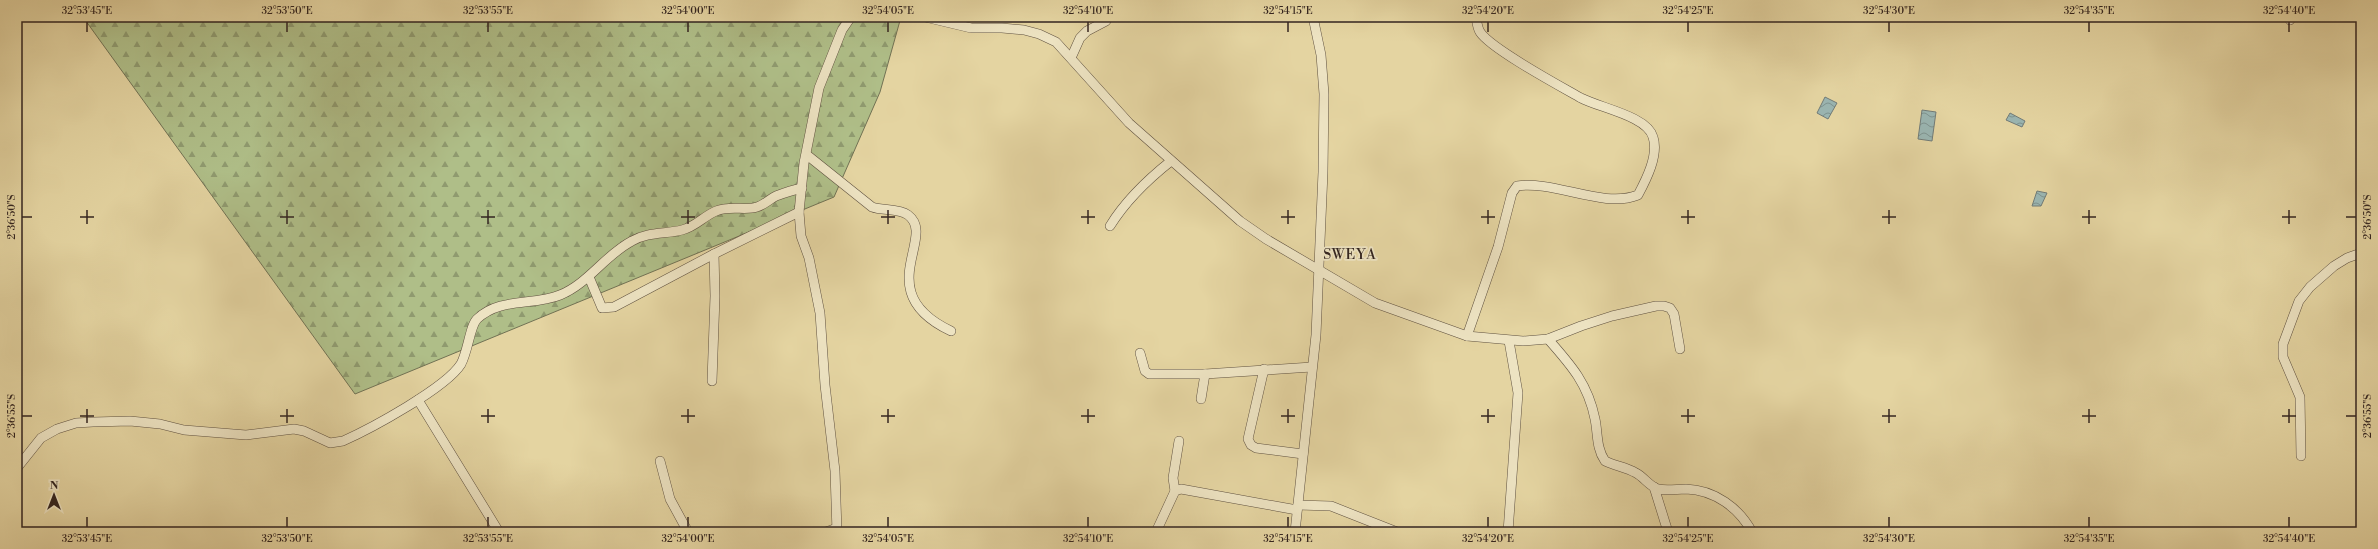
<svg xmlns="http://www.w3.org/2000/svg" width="2378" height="549" font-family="'Libre Bodoni',serif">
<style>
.forest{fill:url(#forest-firs);stroke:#717254}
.water{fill:url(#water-waves);stroke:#717b77}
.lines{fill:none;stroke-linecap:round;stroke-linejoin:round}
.minor-casing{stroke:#5f5140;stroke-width:10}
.minor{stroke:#ede3c2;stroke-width:9}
.ticks{fill:none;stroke:#332520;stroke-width:1.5}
.labels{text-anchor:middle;stroke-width:3.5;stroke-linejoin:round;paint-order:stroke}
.quarter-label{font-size:14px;letter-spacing:1px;fill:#332520;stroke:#ede3c2}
.neatline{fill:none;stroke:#332520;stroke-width:1.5}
.ticks-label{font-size:10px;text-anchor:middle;fill:#332520}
</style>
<defs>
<pattern id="forest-firs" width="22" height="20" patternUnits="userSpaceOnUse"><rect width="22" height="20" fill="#afbe88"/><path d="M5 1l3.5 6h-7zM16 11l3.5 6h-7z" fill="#8f9a6f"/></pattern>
<pattern id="water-waves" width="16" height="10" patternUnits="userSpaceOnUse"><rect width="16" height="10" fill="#9ab5b1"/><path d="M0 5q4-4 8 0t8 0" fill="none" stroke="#7e9390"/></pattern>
</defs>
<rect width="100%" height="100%" fill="#e4d4a1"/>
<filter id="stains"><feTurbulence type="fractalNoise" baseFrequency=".005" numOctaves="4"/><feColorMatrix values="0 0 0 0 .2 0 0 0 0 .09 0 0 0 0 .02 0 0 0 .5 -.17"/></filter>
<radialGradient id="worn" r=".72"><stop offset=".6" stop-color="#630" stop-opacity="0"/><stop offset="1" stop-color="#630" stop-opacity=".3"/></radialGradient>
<polygon class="forest" points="83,17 901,17 880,92 834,197 355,394"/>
<g class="water">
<polygon points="1825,97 1837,103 1828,119 1817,113"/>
<polygon points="1922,110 1936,112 1932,141 1918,139"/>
<polygon points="2010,113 2025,121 2022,127 2006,120"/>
<polygon points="2037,191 2047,193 2041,206 2032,206"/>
</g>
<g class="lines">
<defs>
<g id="minor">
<polyline points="925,17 971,28 1002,28 1024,30 1039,34 1056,42 1129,123 1240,221 1266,239 1375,303 1467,336 1523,341 1548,339 1581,326 1612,316 1656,306 1664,306 1670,308 1674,314 1680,349"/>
<polyline points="2290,20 2292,17"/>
<polyline points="1071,58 1080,38 1087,31 1106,21 1108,17"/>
<path d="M 807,155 L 872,207 C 883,211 898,208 908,215 C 938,237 869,292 951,331"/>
<path d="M 1110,226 C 1126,200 1147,180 1171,161"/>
<polyline points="589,277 602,308 614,307 714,254 799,212"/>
<path d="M 1467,336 L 1498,247 L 1512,193 L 1517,186 C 1554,180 1603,209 1638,195 C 1646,180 1659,155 1653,137 C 1647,116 1600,108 1581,98 C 1560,86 1491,49 1480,32 C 1477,27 1477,22 1476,17"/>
<path d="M 1548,339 C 1571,365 1588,384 1595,419 C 1598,433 1596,448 1605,461 C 1615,466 1626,467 1636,473 C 1644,477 1649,486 1658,489 C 1667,491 1677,489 1686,489 C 1715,490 1739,508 1752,532"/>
<polyline points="1140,353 1145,371 1149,374 1205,374 1312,367"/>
<polyline points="1264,369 1248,439 1251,445 1256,448 1303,454"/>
<polyline points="712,381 715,296 714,254"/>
<polyline points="1201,399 1205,374"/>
<polyline points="418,400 499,532"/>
<polyline points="2301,456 2300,397 2283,357 2283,344 2299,301 2310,287 2334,266 2347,258 2361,253"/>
<polyline points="660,461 670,499 688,532"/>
<path d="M 17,468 L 41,438 L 57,429 L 76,423 L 93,422 L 130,421 L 160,424 L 184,430 L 246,435 L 294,429 L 304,431 L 330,443 L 343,441 C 370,429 446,388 461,364 C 468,351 470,326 477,319 C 500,297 533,306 560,295 C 589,283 605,255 632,241 C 647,232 665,234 682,230 C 695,227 704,216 716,211 C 731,205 745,211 757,207 C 764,205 770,199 776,196 C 784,193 793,190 802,188"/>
<polyline points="1654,487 1668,532"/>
<polyline points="1175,491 1173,478 1179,441"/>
<polyline points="1298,505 1331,506 1397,532"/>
<polyline points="826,532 837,528"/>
<polyline points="837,532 835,471 825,385 820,313 809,258 801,236 799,212 804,163 819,88 842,30 851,17"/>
<polyline points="1156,532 1175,491 1181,489 1297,510"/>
<polyline points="1295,532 1316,335 1323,172 1324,94 1321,55 1313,17"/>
<polyline points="1508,532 1518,393 1509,341"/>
</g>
</defs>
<use href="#minor" class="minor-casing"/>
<use href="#minor" class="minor"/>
</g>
<path class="ticks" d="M 87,22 L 87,32M 287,22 L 287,32M 488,22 L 488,32M 688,22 L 688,32M 888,22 L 888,32M 1088,22 L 1088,32M 1288,22 L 1288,32M 1488,22 L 1488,32M 1688,22 L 1688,32M 1889,22 L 1889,32M 2089,22 L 2089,32M 2289,22 L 2289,32M 87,210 L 87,224M 287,210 L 287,224M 488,210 L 488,224M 688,210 L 688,224M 888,210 L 888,224M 1088,210 L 1088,224M 1288,210 L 1288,224M 1488,210 L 1488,224M 1688,210 L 1688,224M 1889,210 L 1889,224M 2089,210 L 2089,224M 2289,210 L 2289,224M 22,217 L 32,217M 80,217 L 94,217M 280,217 L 294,217M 481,217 L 495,217M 681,217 L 695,217M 881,217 L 895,217M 1081,217 L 1095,217M 1281,217 L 1295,217M 1481,217 L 1495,217M 1681,217 L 1695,217M 1882,217 L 1896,217M 2082,217 L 2096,217M 2282,217 L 2296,217M 2346,217 L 2356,217M 87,409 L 87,423M 287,409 L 287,423M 488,409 L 488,423M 688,409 L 688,423M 888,409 L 888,423M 1088,409 L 1088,423M 1288,409 L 1288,423M 1488,409 L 1488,423M 1688,409 L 1688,423M 1889,409 L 1889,423M 2089,409 L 2089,423M 2289,409 L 2289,423M 22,416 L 32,416M 80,416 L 94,416M 280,416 L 294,416M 481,416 L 495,416M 681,416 L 695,416M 881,416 L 895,416M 1081,416 L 1095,416M 1281,416 L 1295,416M 1481,416 L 1495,416M 1681,416 L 1695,416M 1882,416 L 1896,416M 2082,416 L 2096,416M 2282,416 L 2296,416M 2346,416 L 2356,416M 87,517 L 87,527M 287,517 L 287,527M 488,517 L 488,527M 688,517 L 688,527M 888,517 L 888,527M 1088,517 L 1088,527M 1288,517 L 1288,527M 1488,517 L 1488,527M 1688,517 L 1688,527M 1889,517 L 1889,527M 2089,517 L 2089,527M 2289,517 L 2289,527"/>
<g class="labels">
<g class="quarter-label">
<text x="1350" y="259">SWEYA</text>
</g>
</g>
<rect width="2378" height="549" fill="none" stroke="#e4d4a1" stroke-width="44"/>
<g transform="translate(54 495)" stroke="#ede3c2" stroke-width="3" paint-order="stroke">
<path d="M0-3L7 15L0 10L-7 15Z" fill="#332520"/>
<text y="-6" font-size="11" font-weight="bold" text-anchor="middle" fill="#332520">N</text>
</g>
<rect x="22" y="22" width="2334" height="505" class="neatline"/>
<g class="ticks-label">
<text x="87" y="14">32°53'45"E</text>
<text x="287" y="14">32°53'50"E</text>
<text x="488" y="14">32°53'55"E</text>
<text x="688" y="14">32°54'00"E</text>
<text x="888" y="14">32°54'05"E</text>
<text x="1088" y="14">32°54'10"E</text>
<text x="1288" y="14">32°54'15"E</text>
<text x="1488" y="14">32°54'20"E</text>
<text x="1688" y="14">32°54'25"E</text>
<text x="1889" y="14">32°54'30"E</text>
<text x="2089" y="14">32°54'35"E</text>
<text x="2289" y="14">32°54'40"E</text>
<text transform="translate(11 217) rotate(-90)" y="4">2°36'50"S</text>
<text transform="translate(2367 217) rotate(-90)" y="4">2°36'50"S</text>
<text transform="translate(11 416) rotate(-90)" y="4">2°36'55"S</text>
<text transform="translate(2367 416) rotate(-90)" y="4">2°36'55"S</text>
<text x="87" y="542">32°53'45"E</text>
<text x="287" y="542">32°53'50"E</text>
<text x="488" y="542">32°53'55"E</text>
<text x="688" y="542">32°54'00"E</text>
<text x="888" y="542">32°54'05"E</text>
<text x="1088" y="542">32°54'10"E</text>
<text x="1288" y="542">32°54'15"E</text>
<text x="1488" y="542">32°54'20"E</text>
<text x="1688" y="542">32°54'25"E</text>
<text x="1889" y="542">32°54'30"E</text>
<text x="2089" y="542">32°54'35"E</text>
<text x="2289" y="542">32°54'40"E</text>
</g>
<rect width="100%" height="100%" filter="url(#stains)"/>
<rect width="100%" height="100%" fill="url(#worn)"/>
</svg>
